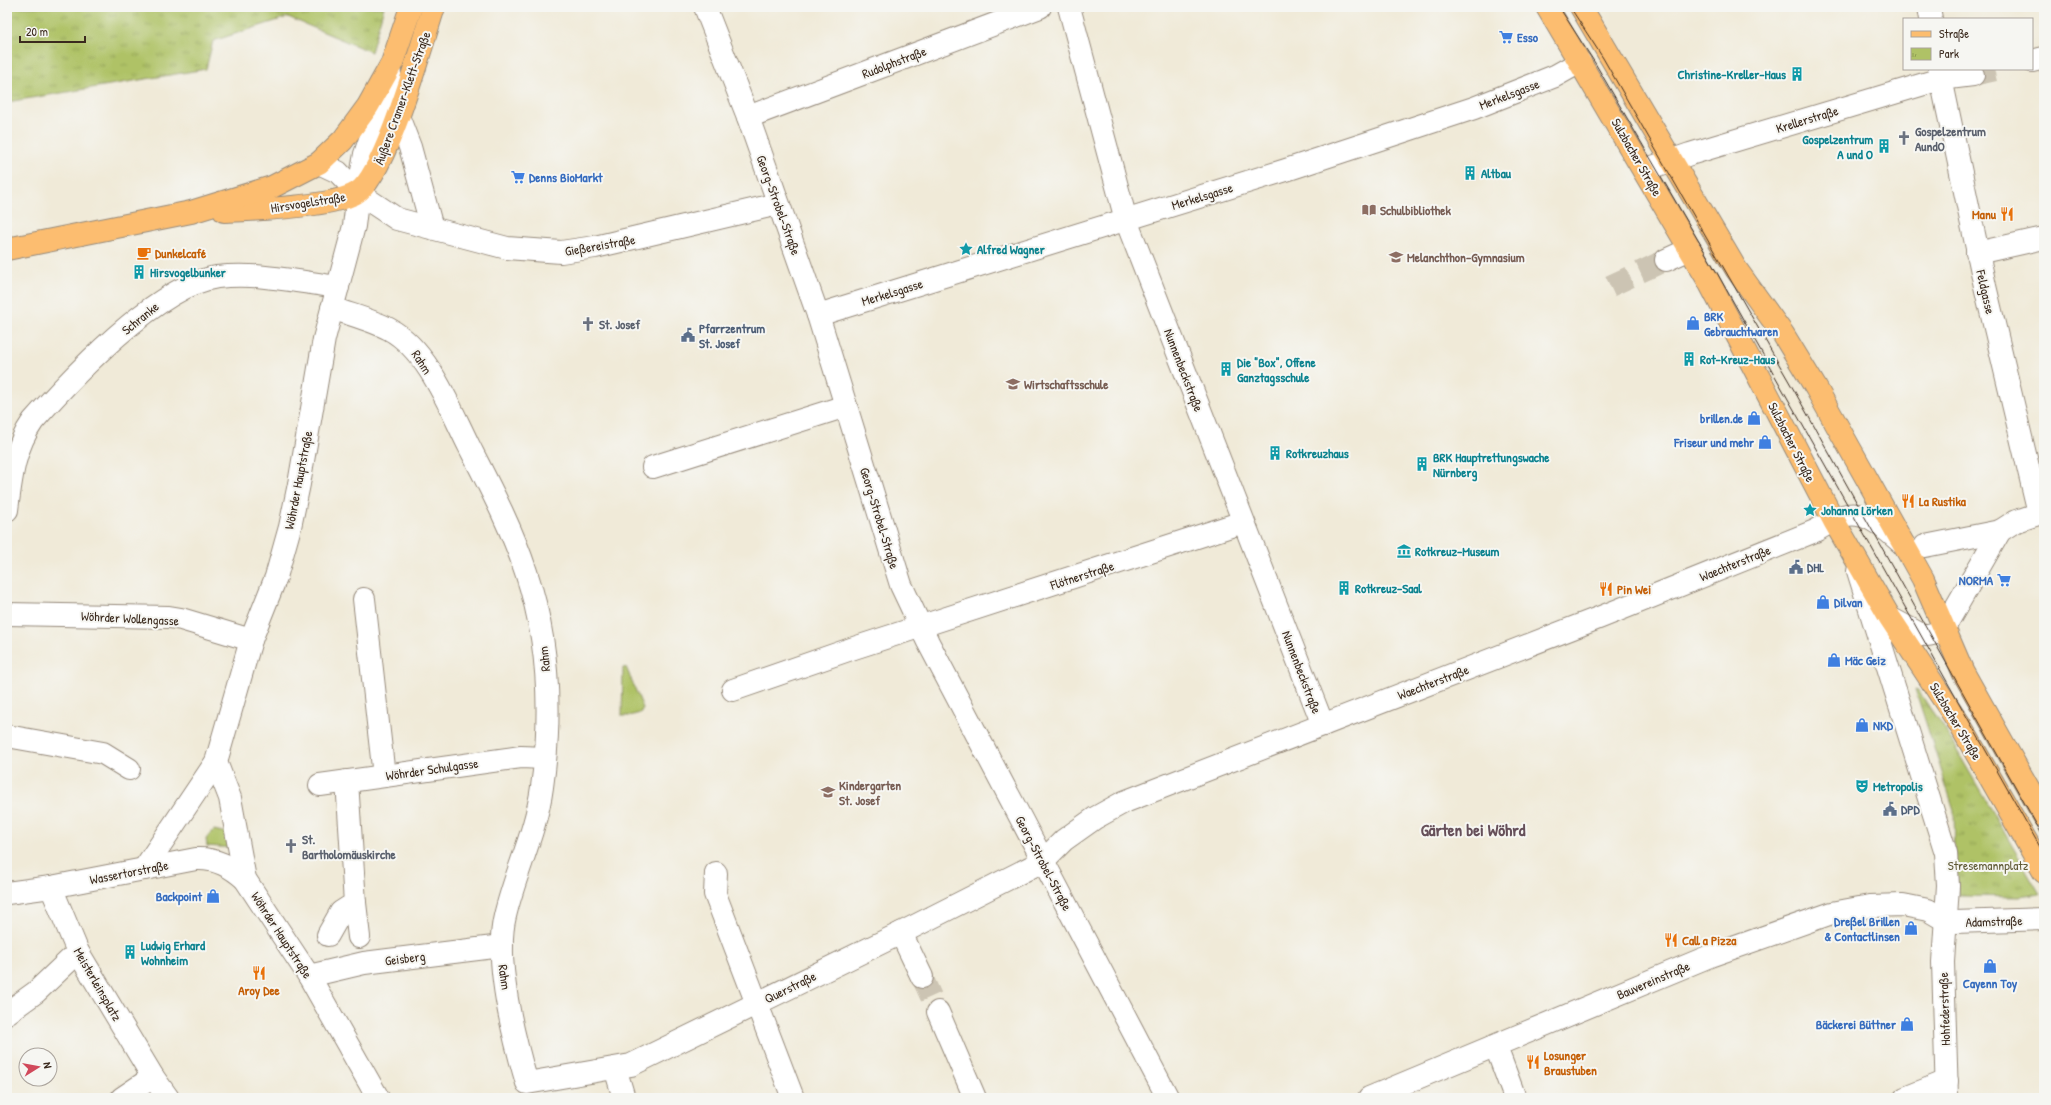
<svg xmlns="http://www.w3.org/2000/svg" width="2051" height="1105" font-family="'Patrick Hand',sans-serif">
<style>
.grass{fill:#afc266;stroke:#757642}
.park{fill:url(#park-tufts);stroke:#757642}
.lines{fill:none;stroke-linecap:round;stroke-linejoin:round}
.minor-tunnel{stroke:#ccc4b3;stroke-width:22;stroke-dasharray:22 11;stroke-linecap:butt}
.minor-casing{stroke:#968a7b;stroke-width:24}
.major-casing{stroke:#968a7b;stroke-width:24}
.minor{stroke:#fff;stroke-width:22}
.major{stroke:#fcbd6f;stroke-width:22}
.tram{stroke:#3b2a1e;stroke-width:1}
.labels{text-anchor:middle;stroke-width:4;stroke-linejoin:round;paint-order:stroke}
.shop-label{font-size:13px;font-weight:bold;fill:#366cbe;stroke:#f6f6f2;text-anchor:start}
.street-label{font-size:13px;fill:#3b2a1e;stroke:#f6f6f2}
.culture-label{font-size:13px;font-weight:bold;fill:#0d838f;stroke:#f6f6f2;text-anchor:start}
.worship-label{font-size:13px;font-weight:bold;fill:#5b616d;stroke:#f6f6f2;text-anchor:start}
.education-label{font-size:13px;font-weight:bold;fill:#785e54;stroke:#f6f6f2;text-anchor:start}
.food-label{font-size:13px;font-weight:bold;fill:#c56008;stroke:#f6f6f2;text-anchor:start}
.service-label{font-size:13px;font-weight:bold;fill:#4e5e75;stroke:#f6f6f2;text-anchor:start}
.park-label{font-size:13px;fill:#5e5834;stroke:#f6f6f2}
.district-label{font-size:17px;font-weight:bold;fill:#66505a;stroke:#f6f6f2}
</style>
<defs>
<pattern id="park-tufts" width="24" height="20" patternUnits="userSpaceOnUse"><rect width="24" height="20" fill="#afc266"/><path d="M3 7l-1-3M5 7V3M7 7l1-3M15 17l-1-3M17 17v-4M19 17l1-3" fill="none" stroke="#909e53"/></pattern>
</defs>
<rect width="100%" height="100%" fill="#f6f6f2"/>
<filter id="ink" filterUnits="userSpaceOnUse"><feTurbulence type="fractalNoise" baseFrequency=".025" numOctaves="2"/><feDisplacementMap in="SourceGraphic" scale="8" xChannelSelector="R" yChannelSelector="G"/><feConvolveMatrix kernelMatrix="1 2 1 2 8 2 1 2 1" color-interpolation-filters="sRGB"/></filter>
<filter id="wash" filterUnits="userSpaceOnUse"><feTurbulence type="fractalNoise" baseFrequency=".012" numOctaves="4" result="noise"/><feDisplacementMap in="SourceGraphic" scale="16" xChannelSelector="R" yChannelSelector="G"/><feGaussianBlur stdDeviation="0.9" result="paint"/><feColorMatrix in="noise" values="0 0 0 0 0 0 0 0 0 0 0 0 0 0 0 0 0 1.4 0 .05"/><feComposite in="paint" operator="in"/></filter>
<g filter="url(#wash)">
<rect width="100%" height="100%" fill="#f0ead8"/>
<g class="grass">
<polygon points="626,667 643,708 640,713 629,716 622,716 623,668"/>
<polygon points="214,830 231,834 233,848 207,846 206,839"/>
</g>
<g class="park">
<polygon points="7,7 384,7 371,52 288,17 213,41 206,69 7,102"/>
<polygon points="1915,689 1918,690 1948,735 2040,894 2019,897 1959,896 1955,853 1954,810"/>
</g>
</g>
<g filter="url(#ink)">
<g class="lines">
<g class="minor-tunnel">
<polyline points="1973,75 2000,69"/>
<polyline points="1610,286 1666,260"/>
<polyline points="922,977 938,1012"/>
</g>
<defs>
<g id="minor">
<polyline points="705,7 748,117 818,315 901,585 928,642 1168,1098"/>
<polyline points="1069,7 1126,220 1323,725"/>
<polyline points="1929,7 1931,19"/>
<polyline points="2032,61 2044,58"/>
<polyline points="1939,69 1985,286 2039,513"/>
<polyline points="398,116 410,147 432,228"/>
<polyline points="748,117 1040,7"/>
<polyline points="319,163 338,172 358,193 397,219 507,248 561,252 595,247 778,204"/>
<polyline points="1644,170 1690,154 1924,84 1941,79 1973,75"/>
<polyline points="1977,253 2044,238"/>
<polyline points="1666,260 1690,249"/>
<path d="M 332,308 C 351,315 372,320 389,329 C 428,350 450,408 469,446 C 490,487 512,529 526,572 C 549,641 552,716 542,787 C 536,832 515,873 505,916 C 494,960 514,1039 527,1083 L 631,1065 L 901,933 L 1043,861 L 1064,840 L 1095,818 L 1124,802 L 1601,617 L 1815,531 C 1824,526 1833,520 1843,516 C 1867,508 1888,532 1905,546"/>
<polyline points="818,315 1286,170 1474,108 1555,76 1580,62"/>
<polyline points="653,467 846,406"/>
<path d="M 7,510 C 11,478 14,448 33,421 C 72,377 158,285 217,277 C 256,272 299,282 338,287"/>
<polyline points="1925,546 2000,531"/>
<polyline points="1858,571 1946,853 1948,886 1943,962 1947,1098"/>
<polyline points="364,599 384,776"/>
<polyline points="7,614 169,617 181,619 251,640"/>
<path d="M 1890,618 L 1920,634 C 1930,637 1936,633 1944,628 L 2000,531 L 2014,522 L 2044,512"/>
<polyline points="733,690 854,648 1243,522"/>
<polyline points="7,736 103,753 129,769"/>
<polyline points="216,762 230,798 245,879 309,976 378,1098"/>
<polyline points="320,785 521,757 544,758"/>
<polyline points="144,869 216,762 251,640 276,577 290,527 299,484 324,339 354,226 358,193 365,154 381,107 390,74"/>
<polyline points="716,873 715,894 793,1098"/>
<polyline points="51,887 78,952 153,1077 168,1098"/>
<path d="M 7,893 L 51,887 L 196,859 C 216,858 231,866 245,879"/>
<polyline points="355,903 359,937"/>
<polyline points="901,933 922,977"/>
<polyline points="328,935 341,912 355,903 347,781"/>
<polyline points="309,976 364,963 502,946"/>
<polyline points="938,1012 975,1098"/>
<polyline points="7,1013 36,992 78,952"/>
<polyline points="1496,1047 1515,1098"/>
<polyline points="615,1068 624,1098"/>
<polyline points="122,1098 153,1077"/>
<polyline points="1369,1098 1710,956 1832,913 1870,906 1903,905 1928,910 1945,920 1954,922 2044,919"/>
<polyline points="1905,1098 1947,1081"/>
</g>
<g id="major">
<polyline points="1547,7 1708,280 1834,521 1890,618 1959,723 2044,872"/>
<polyline points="1581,7 1736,269 1783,334 1816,388 1923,579 1963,672 2044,816"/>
<path d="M 224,211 C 254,210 332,207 356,193 C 385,178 422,43 434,7"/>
<polyline points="7,249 191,212 272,187 319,163 343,140 368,106 392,63 411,7"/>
</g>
</defs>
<use href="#minor" class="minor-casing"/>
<use href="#major" class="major-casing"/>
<use href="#minor" class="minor"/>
<use href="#major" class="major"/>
<g class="tram">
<polyline points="1559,7 1595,63 1712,264 2044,854"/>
<polyline points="1570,7 1603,58 1795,392 2044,838"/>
</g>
</g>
</g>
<defs>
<symbol id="supermarket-bare" viewBox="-9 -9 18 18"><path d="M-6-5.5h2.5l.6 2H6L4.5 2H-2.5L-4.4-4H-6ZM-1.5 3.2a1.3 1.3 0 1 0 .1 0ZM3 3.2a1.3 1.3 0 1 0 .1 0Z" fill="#3f7fe0" stroke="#f6f6f2" stroke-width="2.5" paint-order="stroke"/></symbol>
<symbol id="building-bare" viewBox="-9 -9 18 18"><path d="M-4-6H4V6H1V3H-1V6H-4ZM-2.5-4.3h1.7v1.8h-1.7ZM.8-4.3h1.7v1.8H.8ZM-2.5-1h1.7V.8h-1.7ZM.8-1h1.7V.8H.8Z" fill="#0f9aa8" stroke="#f6f6f2" stroke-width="2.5" paint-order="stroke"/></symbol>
<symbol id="church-bare" viewBox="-9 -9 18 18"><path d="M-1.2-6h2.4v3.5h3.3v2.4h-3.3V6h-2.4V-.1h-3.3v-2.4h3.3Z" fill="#6b7280" stroke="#f6f6f2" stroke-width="2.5" paint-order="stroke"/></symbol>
<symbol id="library-bare" viewBox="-9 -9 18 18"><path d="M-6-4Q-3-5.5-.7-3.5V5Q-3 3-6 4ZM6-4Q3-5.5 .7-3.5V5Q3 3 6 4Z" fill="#8d6e63" stroke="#f6f6f2" stroke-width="2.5" paint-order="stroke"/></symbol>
<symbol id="restaurant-bare" viewBox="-9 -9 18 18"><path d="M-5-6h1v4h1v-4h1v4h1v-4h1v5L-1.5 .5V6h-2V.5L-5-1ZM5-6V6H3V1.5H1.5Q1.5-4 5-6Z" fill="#e8710a" stroke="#f6f6f2" stroke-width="2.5" paint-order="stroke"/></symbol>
<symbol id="sight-bare" viewBox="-9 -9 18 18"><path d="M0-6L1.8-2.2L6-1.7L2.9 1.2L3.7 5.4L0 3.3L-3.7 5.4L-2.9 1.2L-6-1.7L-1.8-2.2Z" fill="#0f9aa8" stroke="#f6f6f2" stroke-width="2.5" paint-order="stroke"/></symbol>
<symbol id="cafe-bare" viewBox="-9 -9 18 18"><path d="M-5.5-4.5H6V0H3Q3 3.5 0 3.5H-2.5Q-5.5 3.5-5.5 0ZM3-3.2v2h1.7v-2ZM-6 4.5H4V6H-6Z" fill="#e8710a" stroke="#f6f6f2" stroke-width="2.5" paint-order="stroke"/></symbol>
<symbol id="school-bare" viewBox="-9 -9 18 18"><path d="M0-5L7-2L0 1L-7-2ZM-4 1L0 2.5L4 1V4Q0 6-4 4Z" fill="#8d6e63" stroke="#f6f6f2" stroke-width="2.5" paint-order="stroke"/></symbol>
<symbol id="shop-bare" viewBox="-9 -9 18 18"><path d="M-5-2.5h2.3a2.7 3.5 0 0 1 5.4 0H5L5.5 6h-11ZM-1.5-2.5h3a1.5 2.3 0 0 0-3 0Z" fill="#3f7fe0" stroke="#f6f6f2" stroke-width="2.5" paint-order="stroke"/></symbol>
<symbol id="civic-bare" viewBox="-9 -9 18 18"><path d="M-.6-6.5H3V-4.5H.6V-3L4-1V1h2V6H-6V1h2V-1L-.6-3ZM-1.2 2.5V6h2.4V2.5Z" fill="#5c6f8a" stroke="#f6f6f2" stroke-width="2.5" paint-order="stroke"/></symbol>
<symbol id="museum-bare" viewBox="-9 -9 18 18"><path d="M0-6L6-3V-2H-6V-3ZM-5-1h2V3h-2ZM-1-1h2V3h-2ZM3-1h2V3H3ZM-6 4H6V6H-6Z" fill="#0f9aa8" stroke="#f6f6f2" stroke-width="2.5" paint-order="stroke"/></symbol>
<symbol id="theatre-bare" viewBox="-9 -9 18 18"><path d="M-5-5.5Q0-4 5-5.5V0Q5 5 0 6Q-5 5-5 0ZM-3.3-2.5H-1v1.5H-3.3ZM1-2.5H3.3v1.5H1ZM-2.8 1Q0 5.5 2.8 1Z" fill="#0f9aa8" stroke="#f6f6f2" stroke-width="2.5" paint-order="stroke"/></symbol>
</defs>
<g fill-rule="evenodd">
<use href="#supermarket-bare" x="1496" y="27" width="20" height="20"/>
<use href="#building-bare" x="1787" y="64" width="20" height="20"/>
<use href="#church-bare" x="1894" y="128" width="20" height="20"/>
<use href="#building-bare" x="1874" y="136" width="20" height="20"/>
<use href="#building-bare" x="1460" y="163" width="20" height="20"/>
<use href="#supermarket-bare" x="508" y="167" width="20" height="20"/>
<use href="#library-bare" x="1359" y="200" width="20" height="20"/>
<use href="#restaurant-bare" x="1997" y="204" width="20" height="20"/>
<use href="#sight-bare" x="956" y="239" width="20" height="20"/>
<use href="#cafe-bare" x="134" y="243" width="20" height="20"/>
<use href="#school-bare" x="1386" y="247" width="20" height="20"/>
<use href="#building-bare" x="129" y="262" width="20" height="20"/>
<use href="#shop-bare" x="1683" y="313" width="20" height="20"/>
<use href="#church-bare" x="578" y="314" width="20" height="20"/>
<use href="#civic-bare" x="678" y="325" width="20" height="20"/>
<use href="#building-bare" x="1679" y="349" width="20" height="20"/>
<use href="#building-bare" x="1216" y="359" width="20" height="20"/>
<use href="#school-bare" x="1003" y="374" width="20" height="20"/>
<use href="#shop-bare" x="1744" y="408" width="20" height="20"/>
<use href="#shop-bare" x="1755" y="432" width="20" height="20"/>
<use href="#building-bare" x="1265" y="443" width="20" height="20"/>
<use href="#building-bare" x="1412" y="454" width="20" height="20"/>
<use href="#restaurant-bare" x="1898" y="491" width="20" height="20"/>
<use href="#sight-bare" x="1800" y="500" width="20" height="20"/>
<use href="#museum-bare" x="1394" y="541" width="20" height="20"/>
<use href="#civic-bare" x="1786" y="557" width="20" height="20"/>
<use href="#supermarket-bare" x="1994" y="570" width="20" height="20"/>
<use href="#building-bare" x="1334" y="578" width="20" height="20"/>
<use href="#restaurant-bare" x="1596" y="579" width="20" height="20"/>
<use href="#shop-bare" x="1813" y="592" width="20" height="20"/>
<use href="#shop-bare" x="1824" y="650" width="20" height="20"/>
<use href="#shop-bare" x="1852" y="715" width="20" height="20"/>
<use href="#theatre-bare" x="1852" y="776" width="20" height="20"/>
<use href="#school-bare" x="818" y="782" width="20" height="20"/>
<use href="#civic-bare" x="1880" y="799" width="20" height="20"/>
<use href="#church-bare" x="281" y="836" width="20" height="20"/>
<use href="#shop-bare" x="203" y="886" width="20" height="20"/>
<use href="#shop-bare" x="1901" y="918" width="20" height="20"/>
<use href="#restaurant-bare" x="1661" y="930" width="20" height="20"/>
<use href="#building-bare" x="120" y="942" width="20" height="20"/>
<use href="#shop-bare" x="1980" y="956" width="20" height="20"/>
<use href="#restaurant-bare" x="249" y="963" width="20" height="20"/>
<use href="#shop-bare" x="1897" y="1014" width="20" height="20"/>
<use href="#restaurant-bare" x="1523" y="1052" width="20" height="20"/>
</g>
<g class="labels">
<g class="shop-label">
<text x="1517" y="42">Esso</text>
<text x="529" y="182">Denns BioMarkt</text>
<text x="1704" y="321">BRK<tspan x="1704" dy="15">Gebrauchtwaren</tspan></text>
<text x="1743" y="423" text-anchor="end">brillen.de</text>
<text x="1754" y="447" text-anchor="end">Friseur und mehr</text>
<text x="1993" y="585" text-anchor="end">NORMA</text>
<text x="1834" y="607">Dilvan</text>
<text x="1845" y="665">Mäc Geiz</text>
<text x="1873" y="730">NKD</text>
<text x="202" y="901" text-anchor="end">Backpoint</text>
<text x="1900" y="926" text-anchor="end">Dreßel Brillen<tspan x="1900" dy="15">&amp; Contactlinsen</tspan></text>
<text x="1990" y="988" text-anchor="middle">Cayenn Toy</text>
<text x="1896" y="1029" text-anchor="end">Bäckerei Büttner</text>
</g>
<g class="street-label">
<text transform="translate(894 62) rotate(-21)" y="5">Rudolphstraße</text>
<text transform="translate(1509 94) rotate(-21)" y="5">Merkelsgasse</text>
<text transform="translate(402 98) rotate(-70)" y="5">Äußere Cramer-Klett-Straße</text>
<text transform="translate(1807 119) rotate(-17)" y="5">Krellerstraße</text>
<text transform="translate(1637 157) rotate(60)" y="5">Sulzbacher Straße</text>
<text transform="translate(1202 196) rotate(-17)" y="5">Merkelsgasse</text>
<text transform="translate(308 202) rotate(-9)" y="5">Hirsvogelstraße</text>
<text transform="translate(779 205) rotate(70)" y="5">Georg-Strobel-Straße</text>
<text transform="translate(600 245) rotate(-10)" y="5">Gießereistraße</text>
<text transform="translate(892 292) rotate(-17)" y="5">Merkelsgasse</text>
<text transform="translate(1986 292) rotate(77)" y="5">Feldgasse</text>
<text transform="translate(140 318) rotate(-39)" y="5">Schranke</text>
<text transform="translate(422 362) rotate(57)" y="5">Rahm</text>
<text transform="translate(1184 370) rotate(69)" y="5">Nunnenbeckstraße</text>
<text transform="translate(1792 442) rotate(63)" y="5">Sulzbacher Straße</text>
<text transform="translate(298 480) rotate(-79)" y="5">Wöhrder Hauptstraße</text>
<text transform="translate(880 518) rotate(73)" y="5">Georg-Strobel-Straße</text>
<text transform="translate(1735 563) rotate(-22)" y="5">Waechterstraße</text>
<text transform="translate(1082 575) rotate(-18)" y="5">Flötnerstraße</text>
<text transform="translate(130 618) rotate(3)" y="5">Wöhrder Wollengasse</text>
<text transform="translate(544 659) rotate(-96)" y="5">Rahm</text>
<text transform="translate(1302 672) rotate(69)" y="5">Nunnenbeckstraße</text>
<text transform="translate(1433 682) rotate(-21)" y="5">Waechterstraße</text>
<text transform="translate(1956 721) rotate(59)" y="5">Sulzbacher Straße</text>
<text transform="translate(432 769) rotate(-8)" y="5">Wöhrder Schulgasse</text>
<text transform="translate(1044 863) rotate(62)" y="5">Georg-Strobel-Straße</text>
<text transform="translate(129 872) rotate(-11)" y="5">Wassertorstraße</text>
<text transform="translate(1994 921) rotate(-2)" y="5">Adamstraße</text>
<text transform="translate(282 935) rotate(57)" y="5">Wöhrder Hauptstraße</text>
<text transform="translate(405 958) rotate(-7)" y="5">Geisberg</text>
<text transform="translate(505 977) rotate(82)" y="5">Rahm</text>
<text transform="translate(1653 980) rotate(-23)" y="5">Bauvereinstraße</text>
<text transform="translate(98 984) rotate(60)" y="5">Meisterleinsplatz</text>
<text transform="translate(790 987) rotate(-26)" y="5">Querstraße</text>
<text transform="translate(1944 1009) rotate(-92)" y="5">Hohfederstraße</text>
</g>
<g class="culture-label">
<text x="1786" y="79" text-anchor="end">Christine-Kreller-Haus</text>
<text x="1873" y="144" text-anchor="end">Gospelzentrum<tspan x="1873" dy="15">A und O</tspan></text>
<text x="1481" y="178">Altbau</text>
<text x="977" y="254">Alfred Wagner</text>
<text x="150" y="277">Hirsvogelbunker</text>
<text x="1700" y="364">Rot-Kreuz-Haus</text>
<text x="1237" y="367">Die "Box", Offene<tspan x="1237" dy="15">Ganztagsschule</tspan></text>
<text x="1286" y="458">Rotkreuzhaus</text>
<text x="1433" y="462">BRK Hauptrettungswache<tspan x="1433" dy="15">Nürnberg</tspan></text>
<text x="1821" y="515">Johanna Lörken</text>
<text x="1415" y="556">Rotkreuz-Museum</text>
<text x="1355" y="593">Rotkreuz-Saal</text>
<text x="1873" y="791">Metropolis</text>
<text x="141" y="950">Ludwig Erhard<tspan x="141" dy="15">Wohnheim</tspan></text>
</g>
<g class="worship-label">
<text x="1915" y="136">Gospelzentrum<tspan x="1915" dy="15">AundO</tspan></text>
<text x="599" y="329">St. Josef</text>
<text x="302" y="844">St.<tspan x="302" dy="15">Bartholomäuskirche</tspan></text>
</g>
<g class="education-label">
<text x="1380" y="215">Schulbibliothek</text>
<text x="1407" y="262">Melanchthon-Gymnasium</text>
<text x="1024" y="389">Wirtschaftsschule</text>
<text x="839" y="790">Kindergarten<tspan x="839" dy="15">St. Josef</tspan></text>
</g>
<g class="food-label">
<text x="1996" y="219" text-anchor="end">Manu</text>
<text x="155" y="258">Dunkelcafé</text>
<text x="1919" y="506">La Rustika</text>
<text x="1617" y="594">Pin Wei</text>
<text x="1682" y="945">Call a Pizza</text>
<text x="259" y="995" text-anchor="middle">Aroy Dee</text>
<text x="1544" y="1060">Losunger<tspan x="1544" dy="15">Braustuben</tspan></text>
</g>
<g class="service-label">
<text x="699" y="333">Pfarrzentrum<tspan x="699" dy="15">St. Josef</tspan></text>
<text x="1807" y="572">DHL</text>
<text x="1901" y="814">DPD</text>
</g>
<g class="park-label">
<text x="1988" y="870">Stresemannplatz</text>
</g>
<g class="district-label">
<text x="1473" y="836">Gärten bei Wöhrd</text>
</g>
</g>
<rect width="2051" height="1105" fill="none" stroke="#f6f6f2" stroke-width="24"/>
<rect x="1903" y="18" width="130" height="52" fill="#f6f6f2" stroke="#aba49d"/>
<rect x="1911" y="31" width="20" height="6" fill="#fcbd6f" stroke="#aba49d"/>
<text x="1939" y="38" font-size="12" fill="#3b2a1e">Straße</text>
<rect x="1911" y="48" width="20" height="12" fill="url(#park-tufts)" stroke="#aba49d"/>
<text x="1939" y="58" font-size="12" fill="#3b2a1e">Park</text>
<g transform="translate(38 1067) rotate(79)"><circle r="19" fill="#f6f6f2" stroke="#aba49d"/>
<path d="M0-3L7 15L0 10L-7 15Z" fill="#d1495b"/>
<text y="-6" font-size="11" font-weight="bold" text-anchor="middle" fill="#3b2a1e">N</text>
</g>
<path d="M20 36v6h65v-6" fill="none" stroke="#3b2a1e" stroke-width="2"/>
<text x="26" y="36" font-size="12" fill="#3b2a1e" stroke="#f6f6f2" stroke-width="3" paint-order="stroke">20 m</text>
</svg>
